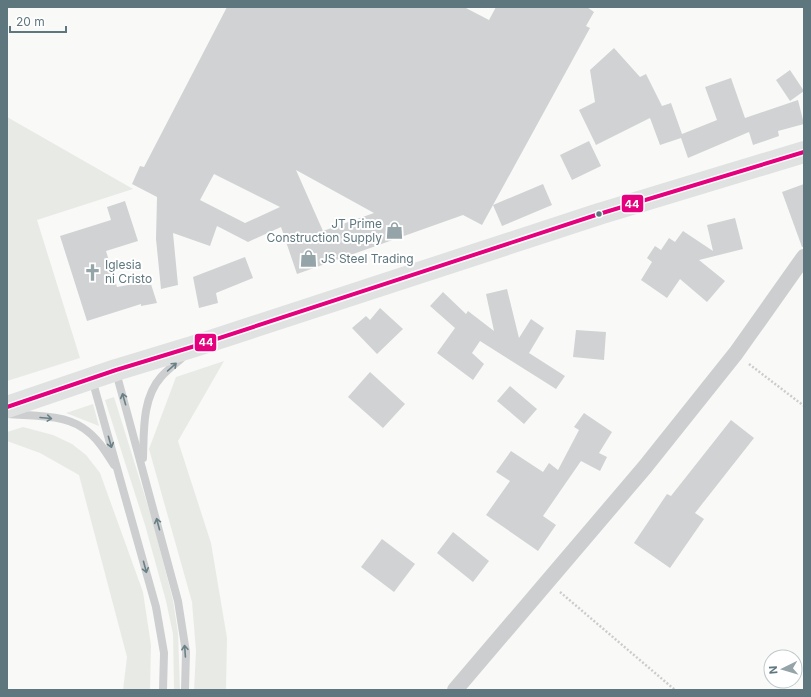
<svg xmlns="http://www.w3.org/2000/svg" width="811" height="697" font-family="Inter,sans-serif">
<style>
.green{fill:#e8ebe5}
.building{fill:#d0d2d3;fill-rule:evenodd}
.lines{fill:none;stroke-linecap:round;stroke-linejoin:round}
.path{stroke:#cbcdcd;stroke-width:2.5;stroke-dasharray:2 2;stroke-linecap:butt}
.lane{stroke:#cdcecf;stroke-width:8}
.street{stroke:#cdcecf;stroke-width:16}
.highway{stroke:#e0e2e2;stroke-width:22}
.bus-1-casing{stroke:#fff;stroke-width:7}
.bus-1{stroke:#e5007d;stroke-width:4}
.oneway{stroke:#698087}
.bus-dot{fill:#5e777f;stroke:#fff;stroke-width:1.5}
.labels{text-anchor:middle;stroke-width:4;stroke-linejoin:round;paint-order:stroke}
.poi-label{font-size:12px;fill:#5e777f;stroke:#fff;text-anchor:start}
.line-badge{stroke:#fff;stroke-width:1.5}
.badge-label{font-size:11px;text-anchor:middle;font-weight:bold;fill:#fff}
</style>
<rect width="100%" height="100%" fill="#f9f9f8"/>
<g class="green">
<polygon points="7,117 133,189 37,220 80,358 7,381"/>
<polygon points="224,361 178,441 211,543 227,638 226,690 194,690 196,651 192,602 149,449 176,377"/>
<polygon points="114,397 153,522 173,600 178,633 180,690 174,690 173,634 166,601 145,525 105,400"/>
<polygon points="93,404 99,426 66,413"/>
<polygon points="23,427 53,435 72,444 86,455 100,473 143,592 151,645 150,690 123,690 127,657 79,475 40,453 7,441 7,432"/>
</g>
<g class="building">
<path d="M 227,7 L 464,7 L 489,20 L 496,7 L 587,7 L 594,12 L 586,26 L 590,28 L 493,205 L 543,184 L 552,205 L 502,226 L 493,205 L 482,225 L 463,215 L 297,274 L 281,227 L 248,242 L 217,226 L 210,246 L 173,233 L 178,285 L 161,289 L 156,239 L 157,197 L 132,184 L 140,166 L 144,167 ZM 296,170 L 374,213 L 323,231 ZM 214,174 L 280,207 L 245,223 L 200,200 Z"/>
<polygon points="614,48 640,77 646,74 662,106 671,103 682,134 717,120 705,87 731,78 745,118 798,100 804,124 778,131 779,136 753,145 749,132 688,158 681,138 660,145 650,118 596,145 579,110 595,102 590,70"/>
<polygon points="790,70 804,91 790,101 776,80"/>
<polygon points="589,141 601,166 572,180 560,155"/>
<polygon points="804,184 804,247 802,247 782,192"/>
<polygon points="125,201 138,241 106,251 117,287 150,281 157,303 141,306 141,304 87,321 60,236 111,220 107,207"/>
<polygon points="735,218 743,249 699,260 725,281 707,302 680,279 667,298 641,280 652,262 647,258 655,246 661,250 669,238 675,242 683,231 713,251 707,225"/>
<polygon points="245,257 253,278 216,293 218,303 199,308 193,277"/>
<polygon points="507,289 519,338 531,319 544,328 529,353 565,376 556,389 480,341 472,353 484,364 473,380 437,353 455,328 430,306 443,292 466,314 468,311 494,331 486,294"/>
<polygon points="380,308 403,329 377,354 352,328 366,316 370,320"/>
<polygon points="576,330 606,332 604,360 573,357"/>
<polygon points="370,372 405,404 383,428 348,397"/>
<polygon points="510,386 537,409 524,424 497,401"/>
<polygon points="584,413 612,432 599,453 607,457 600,471 581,461 543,516 556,525 538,551 486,515 510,481 496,472 511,451 543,472 549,463 558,470 579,430 574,427"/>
<polygon points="731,420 754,438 695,513 704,519 670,568 634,543 667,494 671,496"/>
<polygon points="453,532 489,561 473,582 437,553"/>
<polygon points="382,539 415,564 394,592 361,567"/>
</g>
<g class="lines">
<g class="path">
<polyline points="749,364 804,406"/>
<polyline points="560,592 675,690"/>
</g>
<g class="lane">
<polyline points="116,372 178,601 186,652 185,690"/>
<polyline points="92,379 156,607 164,653 163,690"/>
<path d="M 8,414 C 31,416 63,414 83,428 C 97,437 106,452 114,465"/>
<path d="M 143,458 C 144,432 142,398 161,377 C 168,369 177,363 184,356"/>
</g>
<polyline class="street" points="455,690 645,467 736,353 804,257"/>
<polyline class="highway" points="7,407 116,370 195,346 599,214 804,152"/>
<defs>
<polyline id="bus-1" points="7,407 116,370 195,346 599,214 804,152"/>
</defs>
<use href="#bus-1" class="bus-1-casing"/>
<use href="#bus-1" class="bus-1"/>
</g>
<defs><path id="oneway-shaft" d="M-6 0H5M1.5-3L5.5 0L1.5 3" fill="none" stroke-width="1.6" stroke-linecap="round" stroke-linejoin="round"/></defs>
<g class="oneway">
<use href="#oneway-shaft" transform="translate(172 367) rotate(-42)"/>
<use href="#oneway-shaft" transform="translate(124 399) rotate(-106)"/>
<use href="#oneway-shaft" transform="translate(46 418) rotate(5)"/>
<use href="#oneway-shaft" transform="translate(110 442) rotate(74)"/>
<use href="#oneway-shaft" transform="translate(158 524) rotate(-105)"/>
<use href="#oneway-shaft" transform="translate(145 567) rotate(75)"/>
<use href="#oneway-shaft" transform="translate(185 651) rotate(-94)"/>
</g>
<defs>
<symbol id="shop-bare" viewBox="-9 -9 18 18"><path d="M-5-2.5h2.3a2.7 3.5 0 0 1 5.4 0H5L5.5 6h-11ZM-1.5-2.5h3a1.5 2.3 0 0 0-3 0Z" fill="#94a4a9" stroke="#fff" stroke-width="2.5" paint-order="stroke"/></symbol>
<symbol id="church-bare" viewBox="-9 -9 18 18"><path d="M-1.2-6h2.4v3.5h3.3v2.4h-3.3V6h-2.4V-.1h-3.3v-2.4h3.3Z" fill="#94a4a9" stroke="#fff" stroke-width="2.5" paint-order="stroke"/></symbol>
</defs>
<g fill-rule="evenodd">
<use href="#shop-bare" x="382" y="218" width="25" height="25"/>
<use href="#shop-bare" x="296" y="246" width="25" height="25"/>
<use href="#church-bare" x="80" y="260" width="25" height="25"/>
</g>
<circle class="bus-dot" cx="599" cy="214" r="3.5"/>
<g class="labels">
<g class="poi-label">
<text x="382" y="228" text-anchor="end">JT Prime<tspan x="382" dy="14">Construction Supply</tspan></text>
<text x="321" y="263">JS Steel Trading</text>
<text x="105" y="269">Iglesia<tspan x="105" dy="14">ni Cristo</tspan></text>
</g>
</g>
<g class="line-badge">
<rect x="621" y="194" width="23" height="19" rx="4" fill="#e5007d"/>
<rect x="194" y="333" width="23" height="19" rx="4" fill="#e5007d"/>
</g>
<g class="badge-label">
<text x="632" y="208">44</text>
<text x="206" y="346">44</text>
</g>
<rect width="811" height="697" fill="none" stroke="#5e777f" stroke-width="16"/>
<g transform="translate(783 669) rotate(265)"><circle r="19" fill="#ffffff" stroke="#bfc9cc"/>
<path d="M0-3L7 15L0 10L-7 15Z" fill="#94a4a9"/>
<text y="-6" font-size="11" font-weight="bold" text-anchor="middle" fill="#5e777f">N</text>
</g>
<path d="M10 26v6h56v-6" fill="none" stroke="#5e777f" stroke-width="2"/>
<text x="16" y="26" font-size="12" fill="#5e777f" stroke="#ffffff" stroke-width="3" paint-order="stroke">20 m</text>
</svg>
